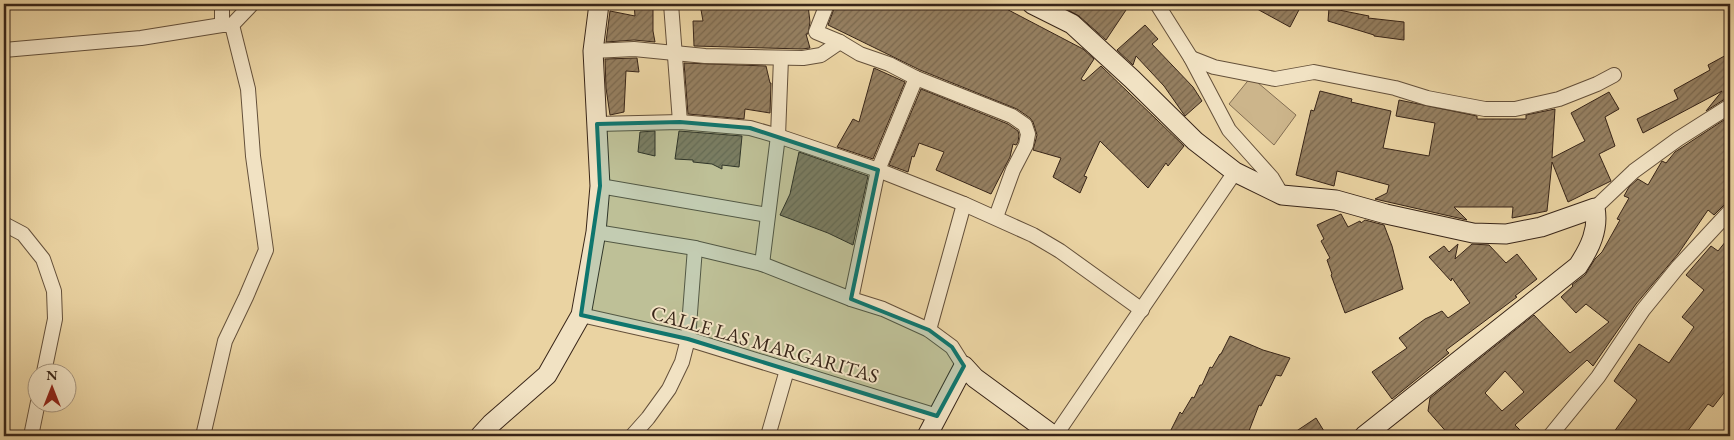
<svg xmlns="http://www.w3.org/2000/svg" width="1734" height="440" font-family="'EB Garamond',serif">
<style>
.grass{fill:#ccb58b;stroke:#826d52}
.building{fill:url(#building-hatch);stroke:#382518;fill-rule:evenodd}
.lines{fill:none;stroke-linecap:round;stroke-linejoin:round}
.street-casing{stroke:#64503a;stroke-width:16}
.secondary-casing{stroke:#382518;stroke-width:21}
.street{stroke:#f1e2c3;stroke-width:14}
.secondary{stroke:#f1e2c3;stroke-width:19}
.marked{fill:#0f766e;fill-opacity:0.2;stroke:#0f766e;stroke-width:4;stroke-linejoin:round}
.labels{text-anchor:middle;stroke-width:4;stroke-linejoin:round;paint-order:stroke}
.street-label{font-size:20px;fill:#382518;stroke:#f1e2c3}
</style>
<defs>
<pattern id="building-hatch" width="6" height="6" patternUnits="userSpaceOnUse" patternTransform="scale(1.25)"><rect width="6" height="6" fill="#957f60"/><path d="M-1 1l2-2M0 6l6-6M5 7l2-2" fill="none" stroke="#7b684e"/></pattern>
</defs>
<rect width="100%" height="100%" fill="#ead3a2"/>
<filter id="stains"><feTurbulence type="fractalNoise" baseFrequency=".004" numOctaves="4"/><feColorMatrix values="0 0 0 0 .2 0 0 0 0 .09 0 0 0 0 .02 0 0 0 .5 -.17"/></filter>
<radialGradient id="worn" r=".72"><stop offset=".6" stop-color="#630" stop-opacity="0"/><stop offset="1" stop-color="#630" stop-opacity=".3"/></radialGradient>
<polygon class="grass" points="1251,77 1296,115 1274,145 1229,104"/>
<g class="building">
<polygon points="634,4 653,4 653,31 655,42 634,40 606,42 610,11 635,16"/>
<polygon points="700,4 732,4 732,7 774,7 774,4 808,5 810,22 808,34 806,34 810,48 802,49 694,46 693,21 703,21"/>
<polygon points="859,4 997,4 1083,49 1094,59 1081,79 1084,81 1101,66 1184,146 1168,166 1166,163 1148,188 1100,141 1084,176 1087,177 1080,193 1053,177 1061,158 1033,150 1037,135 1033,122 1030,118 1017,109 920,70 828,25 835,6 866,7"/>
<polygon points="1057,4 1130,4 1106,40 1079,16"/>
<polygon points="1248,4 1302,4 1290,27"/>
<polygon points="1329,8 1369,16 1368,18 1404,22 1404,40 1374,36 1374,35 1328,21"/>
<polygon points="1145,25 1158,39 1152,44 1193,87 1202,101 1185,116 1164,86 1136,56 1133,65 1117,50"/>
<polygon points="1730,53 1730,97 1725,99 1706,111 1722,91 1643,133 1637,119 1678,99 1674,90 1710,70 1708,65"/>
<polygon points="637,58 639,72 626,71 624,112 610,115 606,88 605,59"/>
<polygon points="684,63 766,66 770,83 771,83 770,113 745,109 744,119 688,114"/>
<polygon points="874,68 905,82 873,159 837,147 853,119 859,122"/>
<polygon points="921,89 1008,124 1018,131 1019,135 1018,142 1016,145 1013,144 1010,157 991,194 936,170 944,152 919,143 914,157 912,156 908,172 889,165"/>
<polygon points="1320,91 1352,99 1351,102 1391,111 1383,148 1429,156 1435,123 1396,116 1399,100 1477,116 1477,119 1526,119 1526,115 1555,109 1552,158 1585,141 1571,113 1609,92 1619,109 1605,117 1615,146 1599,154 1611,181 1568,202 1552,162 1547,211 1512,218 1513,207 1454,207 1467,220 1375,199 1387,193 1389,185 1337,171 1334,186 1296,175 1307,127 1311,110 1314,111"/>
<path d="M 1730,116 L 1730,202 L 1724,205 L 1714,215 L 1708,210 L 1678,254 L 1636,304 L 1593,366 L 1587,360 L 1515,425 L 1526,436 L 1450,436 L 1428,411 L 1430,398 L 1534,315 L 1570,353 L 1609,322 L 1586,304 L 1576,313 L 1561,297 L 1573,286 L 1572,285 L 1585,275 L 1595,259 L 1602,252 L 1620,220 L 1617,219 L 1629,198 L 1624,196 L 1629,187 L 1638,179 L 1648,185 L 1662,161 L 1666,163 L 1675,152 ZM 1505,371 L 1524,392 L 1502,411 L 1485,393 Z"/>
<polygon points="655,131 655,156 638,152 640,132"/>
<polygon points="679,131 742,136 739,167 722,165 722,169 712,164 693,162 693,160 675,159"/>
<polygon points="799,152 868,176 853,245 828,233 780,215 790,194"/>
<polygon points="1341,214 1348,227 1360,221 1361,223 1365,220 1384,225 1392,246 1403,289 1345,313 1331,275 1332,274 1327,260 1330,258 1321,241 1324,239 1317,225"/>
<polygon points="1730,236 1730,385 1713,407 1708,404 1684,436 1611,436 1637,400 1614,381 1639,344 1669,363 1694,327 1682,317 1704,290 1686,275 1711,246 1718,251"/>
<polygon points="1458,244 1455,259 1472,244 1489,245 1506,263 1517,254 1537,279 1515,296 1517,297 1446,350 1449,353 1392,399 1372,372 1407,348 1399,338 1425,319 1442,311 1448,318 1470,303 1452,278 1451,281 1429,257 1444,246 1449,252"/>
<polygon points="1230,336 1263,350 1290,358 1281,376 1276,375 1261,406 1259,405 1247,436 1168,436 1180,412 1182,414 1192,397 1194,398 1200,385 1202,385 1210,367 1212,368 1220,354 1221,354"/>
<polygon points="1316,418 1327,436 1289,436"/>
</g>
<g class="lines">
<defs>
<g id="street">
<polyline points="222,4 222,25"/>
<polyline points="671,4 680,122"/>
<polyline points="827,4 816,32 840,42 860,54 889,64 916,78 1012,116 1025,125 1028,134 1026,145 1013,170 996,217"/>
<polyline points="1157,4 1191,58 1229,130 1272,178 1282,195"/>
<polyline points="232,25 252,4"/>
<polyline points="4,50 141,38 222,25 232,25"/>
<polyline points="593,51 634,49 705,56 803,58 821,55 840,42"/>
<polyline points="1191,58 1214,67 1275,79 1314,72 1395,88 1427,98 1485,109 1515,109 1559,99 1597,84 1614,75"/>
<polyline points="597,124 680,122 750,128 778,136 878,170 964,204 1033,235 1060,251 1142,310"/>
<polyline points="600,186 767,215"/>
<polyline points="1595,208 1634,171 1678,139 1730,106"/>
<polyline points="4,224 23,234 43,259 54,291 55,319 44,372"/>
<polyline points="596,232 695,248 762,264 851,299 883,309 929,330 952,347 964,366"/>
<polyline points="762,264 778,136 781,58"/>
<polyline points="851,299 878,170 916,78"/>
<polyline points="581,315 688,339 937,416"/>
<polyline points="929,330 964,204"/>
<polyline points="31,436 38,402"/>
<polyline points="203,436 225,341 246,297 266,250 253,156 248,89 232,25"/>
<polyline points="632,436 648,418 669,389 682,362 688,339 695,248"/>
<polyline points="768,436 787,370"/>
<polyline points="1055,436 1235,172"/>
<polyline points="1550,436 1598,377 1643,310 1678,267 1730,211"/>
</g>
<g id="secondary">
<path d="M 1032,4 L 1072,24 L 1132,79 L 1195,141 L 1235,172 L 1282,195 L 1336,200 L 1386,214 L 1473,233 L 1506,234 L 1541,227 L 1595,208 C 1599,229 1590,248 1578,266 L 1364,436"/>
<polyline points="480,436 491,424 547,375 581,315 596,232 600,186 593,51 599,4"/>
<polyline points="927,436 964,366 975,378 1054,436"/>
</g>
</defs>
<use href="#street" class="street-casing"/>
<use href="#secondary" class="secondary-casing"/>
<use href="#street" class="street"/>
<use href="#secondary" class="secondary"/>
</g>
<path class="marked" d="M 680,122 L 750,128 L 878,170 L 851,299 L 929,330 L 952,347 L 964,366 L 937,416 L 688,339 L 581,315 L 600,186 L 597,124 Z"/>
<g class="labels">
<g class="street-label">
<text transform="translate(765 344) rotate(16)" y="7">CALLE LAS MARGARITAS</text>
</g>
</g>
<rect width="1734" height="440" fill="none" stroke="#ead3a2" stroke-width="20"/>
<rect x="5" y="5" width="1724" height="430" fill="none" stroke="#382518" stroke-width="2.5"/>
<rect x="10" y="10" width="1714" height="420" fill="none" stroke="#382518"/>
<g transform="translate(52 388)"><circle r="24" fill="#f1e2c3" stroke="#a7967f"/>
<path d="M0-4L9 19L0 12L-9 19Z" fill="#8f2418"/>
<text y="-8" font-size="14" font-weight="bold" text-anchor="middle" fill="#382518">N</text>
</g>
<rect width="100%" height="100%" filter="url(#stains)"/>
<rect width="100%" height="100%" fill="url(#worn)"/>
</svg>
